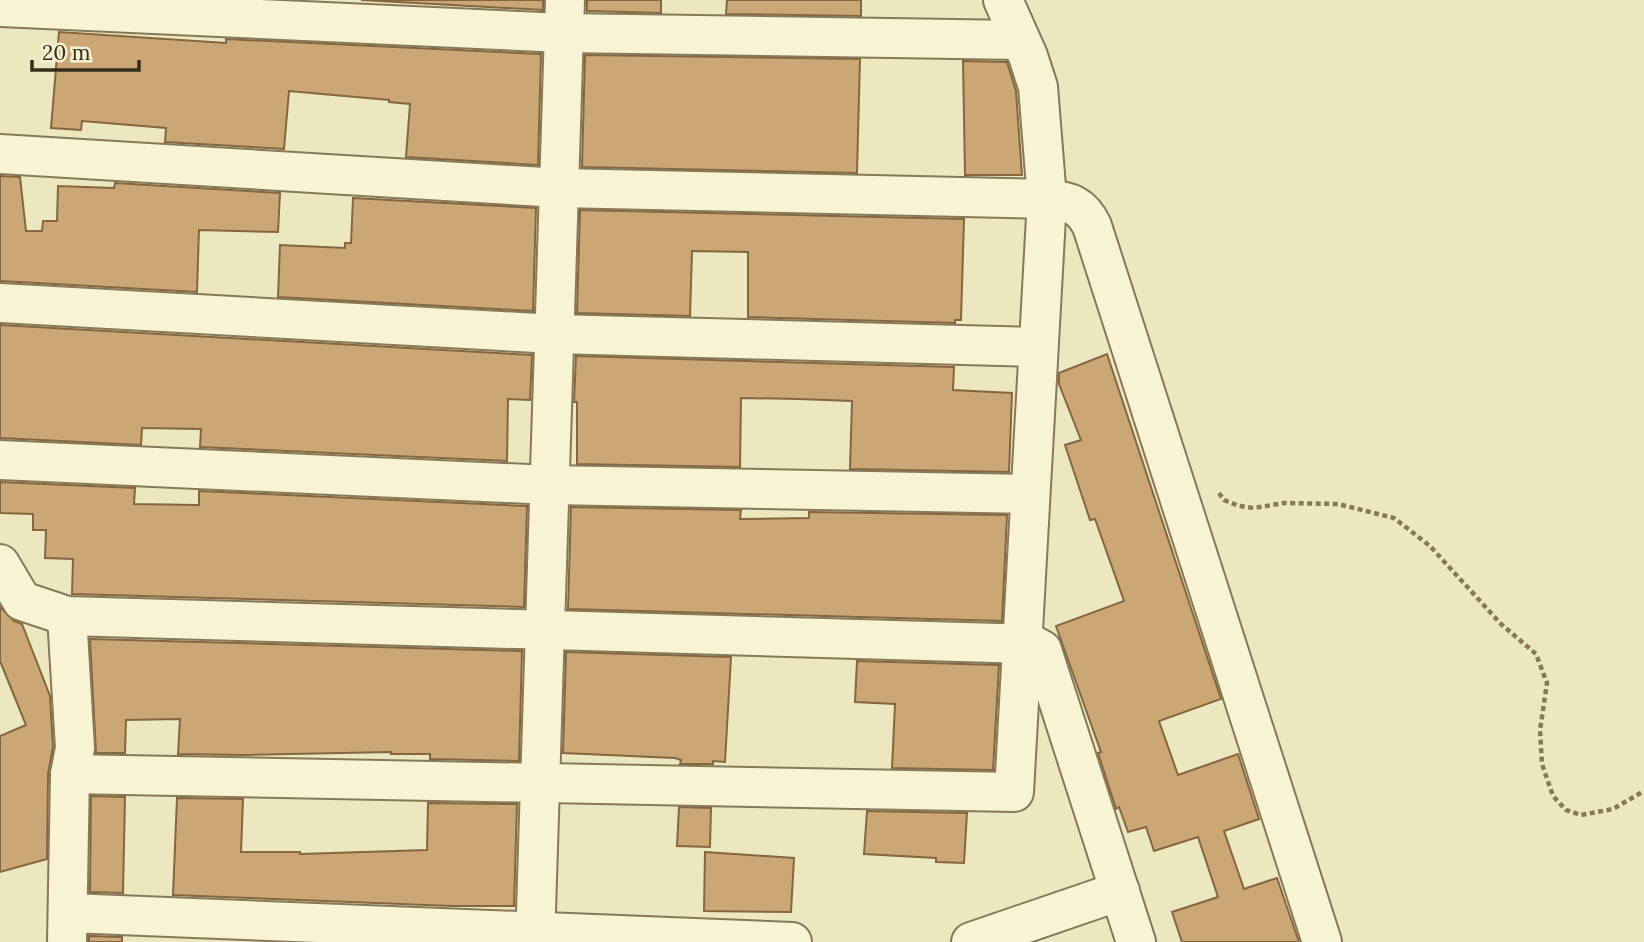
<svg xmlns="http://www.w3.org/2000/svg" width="1644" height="942" font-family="Lora,serif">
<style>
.building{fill:#cba776;stroke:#84663f;stroke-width:2}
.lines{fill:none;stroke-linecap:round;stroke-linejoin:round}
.minor-casing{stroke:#867858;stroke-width:42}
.path{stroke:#867858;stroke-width:4.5;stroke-dasharray:5 3.5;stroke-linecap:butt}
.minor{stroke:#f8f3d3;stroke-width:38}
</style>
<rect width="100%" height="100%" fill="#ede7c0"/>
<g class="building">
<polygon points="361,0 543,0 543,10"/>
<polygon points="587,0 661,0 661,13 587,11"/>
<polygon points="727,0 861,0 861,16 726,14"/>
<polygon points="59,32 226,43 226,39 541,54 538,165 406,157 410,104 389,102 389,100 289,91 284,149 165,142 166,128 82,121 81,130 51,128"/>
<polygon points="585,55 860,59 857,173 582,167"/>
<polygon points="963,61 1007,62 1016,91 1022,175 965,175"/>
<polygon points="0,176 20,177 26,231 42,231 43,221 57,221 58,186 114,188 115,183 280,193 278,232 199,230 197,292 0,281"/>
<polygon points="353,198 536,208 533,311 278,297 280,245 345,248 345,243 351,243"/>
<polygon points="580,210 964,219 961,320 955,320 955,323 748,317 748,252 692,251 690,316 577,313"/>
<polygon points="0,325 532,355 530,400 508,399 507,461 200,447 201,429 142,428 141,445 0,438"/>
<polygon points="1107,354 1221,699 1159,721 1178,775 1238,754 1259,819 1224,831 1244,889 1277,878 1299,942 1182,942 1172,912 1218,897 1198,837 1154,851 1146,827 1128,832 1119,807 1116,809 1098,753 1101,752 1056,626 1124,601 1095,519 1090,520 1065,445 1081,440 1059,384 1059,373"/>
<polygon points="576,356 954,367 953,390 1012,393 1009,472 850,469 852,401 798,399 741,398 740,467 577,464 577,402 574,402"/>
<polygon points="0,482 135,488 134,504 199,505 199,491 527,506 524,607 72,594 73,559 45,558 46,530 33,530 33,514 0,513"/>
<polygon points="571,507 741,510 740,519 809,518 809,512 1007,515 1002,621 568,609"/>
<polygon points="0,607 14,621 22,624 50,696 53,747 48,774 47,859 0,872 0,736 26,725 0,661"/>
<polygon points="90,639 522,651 519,761 430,759 430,754 391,754 391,752 244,755 178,754 180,719 126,720 125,753 96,753"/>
<polygon points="566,652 731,657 725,762 713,761 713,764 680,764 681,760 675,758 563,753"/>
<polygon points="857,661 999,665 993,770 892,768 895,704 855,702"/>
<polygon points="91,796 125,797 123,893 90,892"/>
<polygon points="177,798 243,799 241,852 300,852 300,854 427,850 428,803 517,804 514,906 452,906 173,895"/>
<polygon points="679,807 711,808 710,847 677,846"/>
<polygon points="867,811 967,813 964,863 936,862 936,858 864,854"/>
<polygon points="705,852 794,858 791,912 704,911"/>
<polygon points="89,936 122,937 122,942 89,942"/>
</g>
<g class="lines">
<defs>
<g id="minor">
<polyline points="0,7 564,33 1020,40"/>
<path d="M 0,154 L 560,188 L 1047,199 C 1069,201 1082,205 1092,226 L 1322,942"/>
<polyline points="0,303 555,334 1038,347"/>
<polyline points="0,460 550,485 1030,494"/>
<polyline points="0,564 22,601 67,616 1031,644 1042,650 1136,942"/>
<polyline points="67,616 75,748 70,774 67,942"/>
<polyline points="70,774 1014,792 1047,199 1038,87 1028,56 1003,0"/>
<polyline points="69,913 792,942"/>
<polyline points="535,942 565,0"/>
<polyline points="971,942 1120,891"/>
</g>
</defs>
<use href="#minor" class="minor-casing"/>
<polyline class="path" points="1219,493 1224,500 1239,506 1254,508 1284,503 1338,504 1394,518 1430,546 1501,624 1536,654 1547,683 1540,730 1542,764 1553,796 1566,810 1581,815 1613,809 1644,791"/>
<use href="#minor" class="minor"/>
</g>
<path d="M32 60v10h107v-10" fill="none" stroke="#352d1d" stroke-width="3.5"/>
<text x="42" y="60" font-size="21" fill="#352d1d" stroke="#f4f0d0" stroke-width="5" paint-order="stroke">20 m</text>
</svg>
